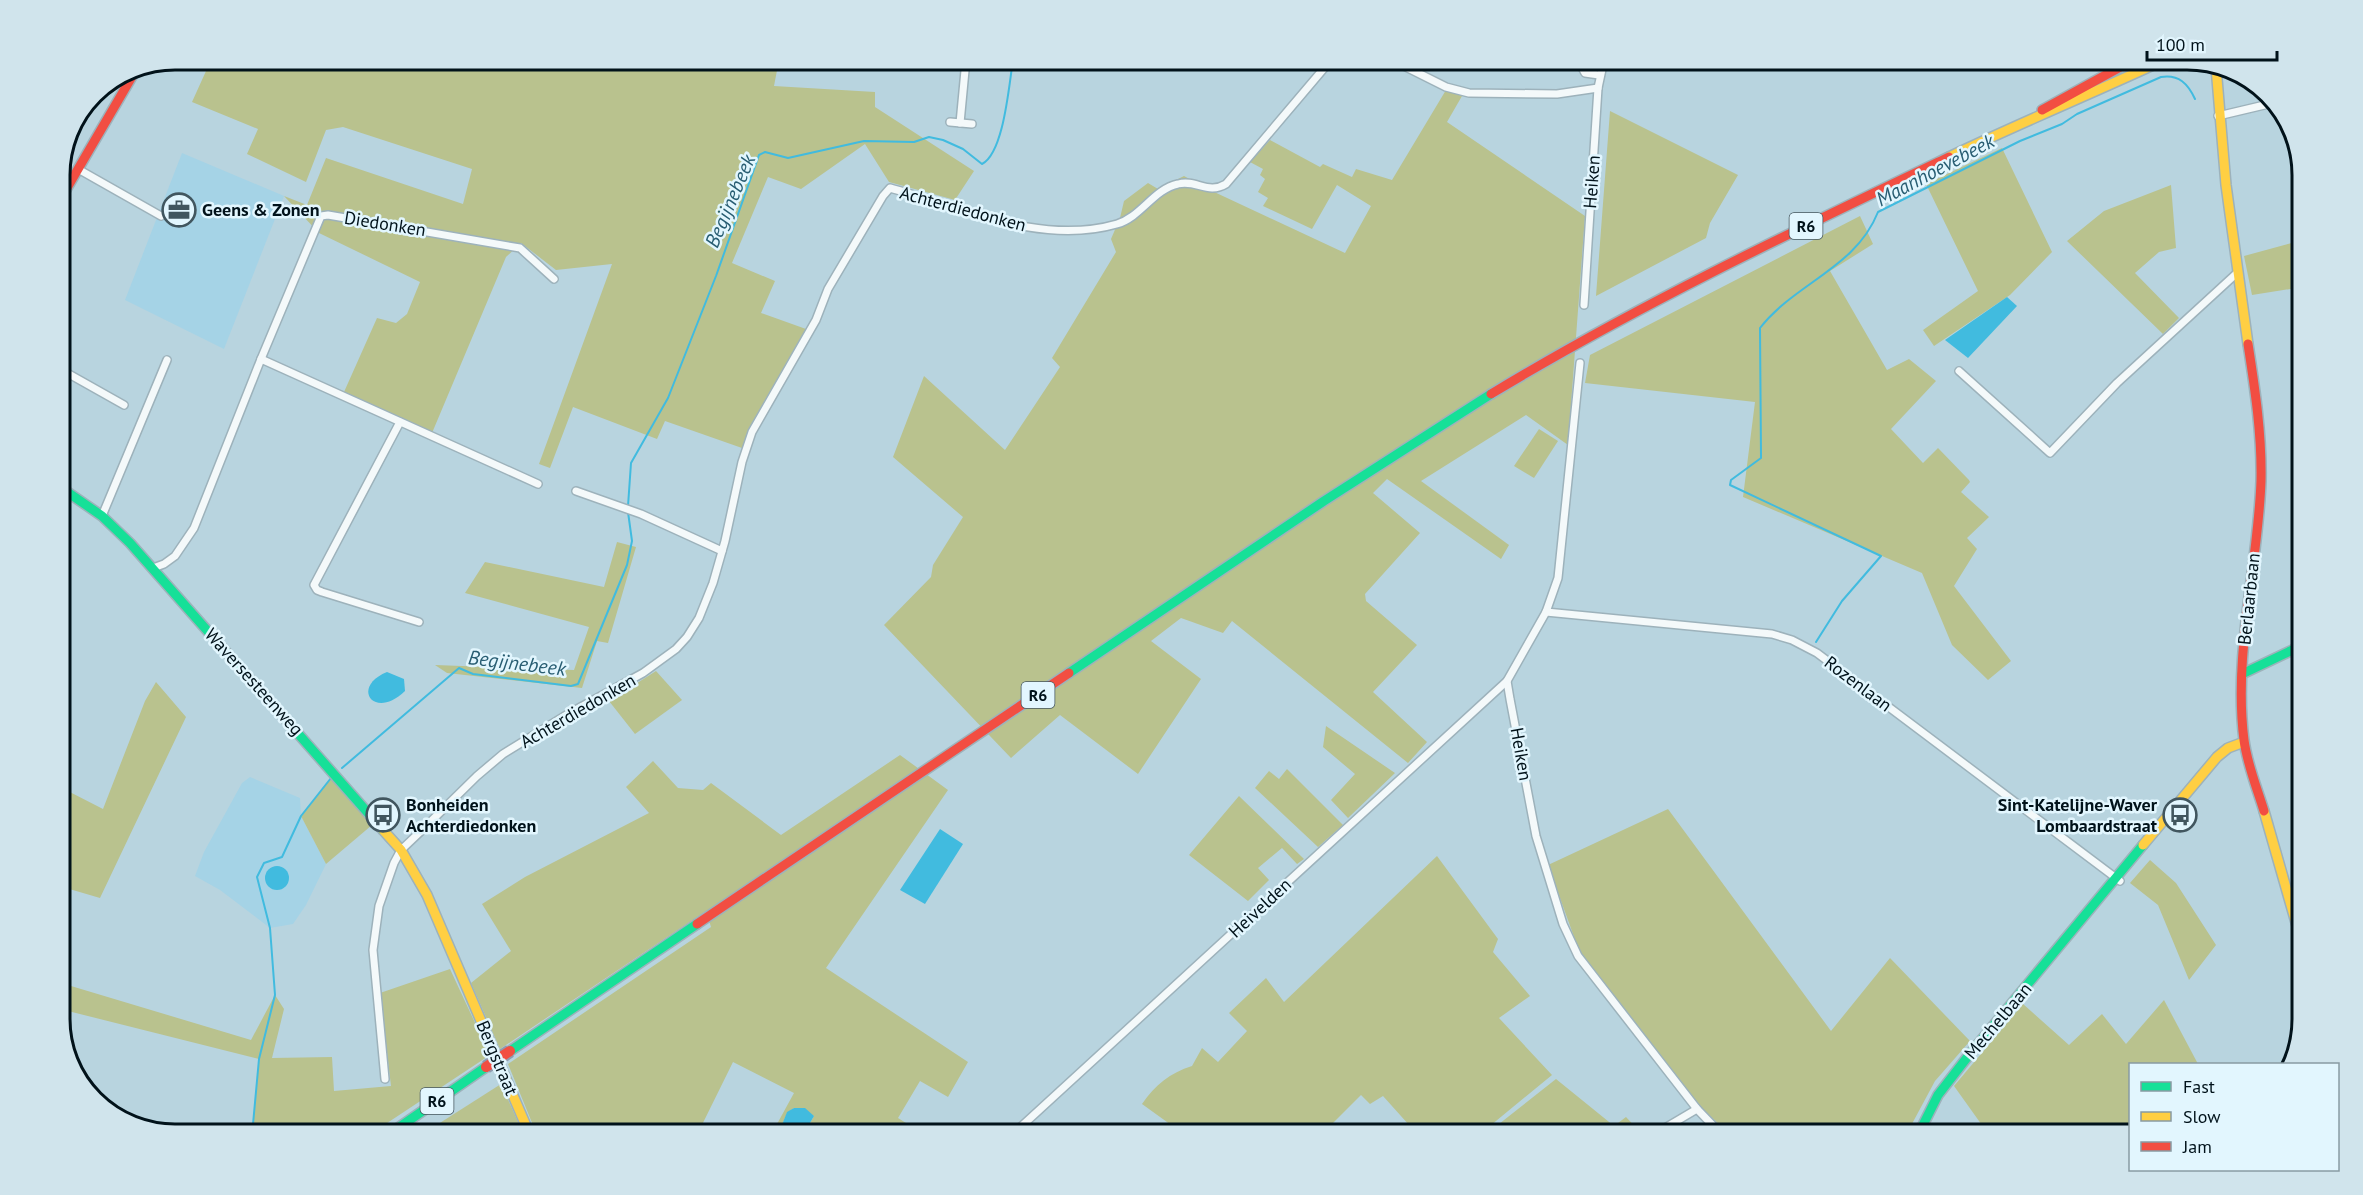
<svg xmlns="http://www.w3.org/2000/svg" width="2363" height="1195" font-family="'PT Sans',sans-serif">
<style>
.built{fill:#a5d3e6}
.green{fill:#b9c28e}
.water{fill:#41bbdf}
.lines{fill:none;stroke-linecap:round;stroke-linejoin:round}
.stream{stroke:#41bbdf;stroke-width:2}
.street-casing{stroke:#9db2bb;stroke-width:10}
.fast-casing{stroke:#9db2bb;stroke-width:12}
.slow-casing{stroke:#9db2bb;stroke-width:12}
.jam-casing{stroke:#9db2bb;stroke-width:12}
.street{stroke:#f4f9fa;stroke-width:7}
.fast{stroke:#16e098;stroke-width:9}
.slow{stroke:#ffcf43;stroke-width:9}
.jam{stroke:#f24e42;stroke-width:9}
.jam-bridge-casing{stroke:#8f9baf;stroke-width:14;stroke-linecap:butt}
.jam-bridge{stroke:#f24e42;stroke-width:10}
.labels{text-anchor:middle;stroke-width:5;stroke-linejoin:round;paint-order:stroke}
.shield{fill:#e2f6fe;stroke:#44565e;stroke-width:1.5}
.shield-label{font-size:16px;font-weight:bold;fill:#01121a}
.street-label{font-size:18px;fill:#01121a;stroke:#e2f6fe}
.poi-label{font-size:18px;font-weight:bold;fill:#01121a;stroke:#e2f6fe;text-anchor:start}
.water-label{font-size:20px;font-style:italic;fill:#285d72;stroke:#e2f6fe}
.rim{fill:none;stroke:#01121a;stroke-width:3}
</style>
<rect width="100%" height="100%" fill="#b8d4df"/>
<g class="built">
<polygon points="182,153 284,196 224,349 125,300"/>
<polygon points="250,777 300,798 301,816 326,864 306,905 293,924 270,928 220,890 195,876 204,852 242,783"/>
</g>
<g class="green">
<polygon points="211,60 241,60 261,69 266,60 779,60 774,86 875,92 875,107 974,171 955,200 889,182 865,144 801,189 768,177 732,263 775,281 761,313 806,329 749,428 742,448 665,421 657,439 573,407 550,468 539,464 612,264 556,270 521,243 506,257 432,433 344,392 377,318 396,323 407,314 420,282 319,233 284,196 307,205 326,158 463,204 472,169 343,127 326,130 306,182 247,154 258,129 192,102"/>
<polygon points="1446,90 1462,96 1447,122 1585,216 1568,445 1526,415 1421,481 1509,545 1501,559 1387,479 1373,493 1420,533 1365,594 1366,601 1417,645 1373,692 1427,742 1408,763 1232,621 1223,633 1181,618 1151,641 1201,679 1138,774 1060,715 1011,758 884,625 931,577 933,565 963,517 893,457 924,376 1005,450 1060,367 1052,358 1116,252 1111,239 1120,218 1124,201 1148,183 1158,189 1184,176 1210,190 1345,253 1371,206 1337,185 1312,229 1263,206 1268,198 1258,192 1265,179 1260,175 1263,169 1250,162 1270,140 1320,167 1323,164 1352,177 1356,169 1392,180"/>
<polygon points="1610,111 1738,175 1710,223 1706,238 1596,296"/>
<polygon points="2002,148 2052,252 2010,295 1934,346 1923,330 1978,291 1926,184"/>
<polygon points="2171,185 2176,248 2159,252 2135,273 2179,318 2163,334 2067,241 2104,211"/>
<polygon points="1860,216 1873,244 1830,271 1887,370 1909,359 1936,381 1891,429 1923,463 1938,448 1969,480 1970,482 1961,492 1989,517 1967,538 1977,549 1954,586 2011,661 1988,680 1952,645 1922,573 1743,497 1755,402 1585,383 1590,355"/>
<polygon points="2303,240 2303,287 2252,295 2244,256"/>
<polygon points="1539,429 1558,441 1534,478 1514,466"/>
<polygon points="617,542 636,547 608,643 597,641 582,688 447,673 435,665 574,670 589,627 465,593 485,562 604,587"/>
<polygon points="656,671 682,700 635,734 609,701"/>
<polygon points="156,682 186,717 100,898 66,888 60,900 60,787 103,809 145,701"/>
<polygon points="1326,726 1395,773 1348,818 1331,800 1355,774 1323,747"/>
<polygon points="900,755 948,790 826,968 968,1062 948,1097 920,1081 898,1118 914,1128 909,1135 803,1135 814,1116 794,1108 787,1113 780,1130 783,1135 771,1135 794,1093 733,1062 697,1135 537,1135 508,1064 711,927 706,911 500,1049 471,983 511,951 482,904 525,877 649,813 626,787 653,761 678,788 703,790 711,783 781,835"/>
<polygon points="1287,769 1343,825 1318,847 1255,788 1269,771 1279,779"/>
<polygon points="331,778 372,825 326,864 301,816"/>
<polygon points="1239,796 1304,859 1297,864 1282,848 1258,868 1269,880 1248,901 1189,855"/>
<polygon points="1668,809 1831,1031 1890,958 1970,1041 1935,1081 1906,1135 1730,1135 1700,1106 1667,1068 1581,956 1548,865"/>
<path d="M 1437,856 L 1498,939 L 1493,952 L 1530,996 L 1499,1018 L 1552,1075 L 1479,1135 L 1418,1135 L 1383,1096 L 1370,1104 L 1361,1095 L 1321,1135 L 1185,1135 L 1142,1104 C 1155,1085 1170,1073 1192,1066 L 1202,1048 L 1218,1062 L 1247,1031 L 1229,1013 L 1266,978 L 1284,1002 Z"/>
<polygon points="2150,860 2176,883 2216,945 2189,980 2158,905 2130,883"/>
<polygon points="450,969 490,1055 369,1135 252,1135 259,1059 60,1009 61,983 251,1040 275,995 284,1009 272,1058 332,1057 334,1091 391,1086 380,993"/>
<polygon points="2164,1000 2198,1064 2130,1064 2130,1135 1989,1135 1954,1086 2023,1004 2069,1045 2102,1014 2126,1044"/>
<polygon points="1556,1079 1614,1126 1626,1117 1643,1135 1485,1135"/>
<polygon points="501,1084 524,1135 421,1135"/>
</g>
<g class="water">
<polygon points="2007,297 2017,306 1968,358 1945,340"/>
<path d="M 387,672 L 404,679 L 405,691 C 374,721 350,687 387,672 Z"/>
<polygon points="940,829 963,844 925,904 900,890"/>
<circle cx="277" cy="878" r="12"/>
<polygon points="794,1108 805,1108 814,1116 803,1135 783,1135 780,1130 787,1112"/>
</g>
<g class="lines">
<g class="stream">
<path d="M 628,506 L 631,463 L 668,398 L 716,276 L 759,155 L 765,152 L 788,158 L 864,141 L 914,142 L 929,137 L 943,140 L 963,149 L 982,164 C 1004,153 1009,84 1013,60"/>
<path d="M 1816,642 L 1842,601 L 1881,556 L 1730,485 L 1731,480 L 1761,458 L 1760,328 C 1795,283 1856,268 1878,212 L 2020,141 L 2062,124 L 2077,114 L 2161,77 C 2179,74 2188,84 2195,99"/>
<polyline points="342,768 459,668 473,674 571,686 578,684 627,565 632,541 628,512"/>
<polyline points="252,1135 259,1059 275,995 270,928 257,877 264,863 282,857 301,816 331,778"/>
</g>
<defs>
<g id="street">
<polyline points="1392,60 1446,87 1469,93 1557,94 1598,88"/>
<polyline points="1578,60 1585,73 1599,75"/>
<polyline points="2218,116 2273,103"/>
<polyline points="950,122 972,124"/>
<polyline points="960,123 966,60"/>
<polyline points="78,169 161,216"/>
<polyline points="1584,305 1598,88 1604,60"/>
<polyline points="261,359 538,484"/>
<polyline points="1580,363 1558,578 1546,612 1507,681 1510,699 1536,836 1563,924 1578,956 1697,1109 1722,1135"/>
<polyline points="60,369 124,405"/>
<polyline points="1959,371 2050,453 2117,383 2237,273"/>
<polyline points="400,422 314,585 317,590 322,592 419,622"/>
<polyline points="576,491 641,514 722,551"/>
<polyline points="102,516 167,360"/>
<polyline points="153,568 164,564 175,556 194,528 261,359 321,216 328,215 520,248 554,279"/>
<polyline points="1546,612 1772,634 1792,640 1817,653 2120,881"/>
<path d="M 385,1079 L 373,950 L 379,906 L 394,863 L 401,850 L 421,831 L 477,776 L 503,754 L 568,714 L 643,673 L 676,649 L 687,637 L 699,618 L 713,583 L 725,541 L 742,462 L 752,432 L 816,320 L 828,289 L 883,196 L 890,188 C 963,208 1041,246 1117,224 C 1141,217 1154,189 1178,184 C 1196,179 1208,195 1226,184 L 1331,60"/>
<polyline points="1012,1135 1507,681"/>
<polyline points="1653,1135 1697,1109"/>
</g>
<g id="fast">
<polyline points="60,487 102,516 130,543 383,830"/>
<polyline points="1069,673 1324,501 1491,394"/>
<polyline points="2242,674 2303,645"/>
<polyline points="510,1051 697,924"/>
<polyline points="388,1135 486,1067"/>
<polyline points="1918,1135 1938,1095 1969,1055 2143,845"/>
</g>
<g id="slow">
<polyline points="2216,67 2226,185 2248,344"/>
<path d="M 1949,157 C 2020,123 2093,93 2164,60"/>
<polyline points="2264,811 2303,947"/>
<polyline points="383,830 401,850 427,895 530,1135"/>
<polyline points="2143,845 2217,757 2228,748 2244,742"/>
</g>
<g id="jam">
<polyline points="2042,110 2133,60"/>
<polyline points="60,200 137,68"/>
<path d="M 2248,344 C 2255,389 2262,435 2261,481 C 2258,567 2233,654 2244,740 C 2247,764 2257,788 2264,811"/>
<path d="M 1491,394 C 1638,305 1794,231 1949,157"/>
<polyline points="697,924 1069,673"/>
</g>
</defs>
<use href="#street" class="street-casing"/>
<use href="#fast" class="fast-casing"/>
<use href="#slow" class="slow-casing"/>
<use href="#jam" class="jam-casing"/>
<use href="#street" class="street"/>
<use href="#fast" class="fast"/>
<use href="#slow" class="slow"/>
<use href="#jam" class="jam"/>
<defs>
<polyline id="jam-bridge" points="486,1067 510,1051"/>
</defs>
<use href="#jam-bridge" class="jam-bridge-casing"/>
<use href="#jam-bridge" class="jam-bridge"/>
</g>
<defs>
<symbol id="office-ring" viewBox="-11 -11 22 22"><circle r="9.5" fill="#e2f6fe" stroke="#41565f" stroke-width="1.5"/><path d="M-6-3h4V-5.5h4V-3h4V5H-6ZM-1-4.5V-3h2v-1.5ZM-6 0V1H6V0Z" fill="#41565f"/></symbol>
<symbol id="bus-ring" viewBox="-11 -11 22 22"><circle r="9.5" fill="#e2f6fe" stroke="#41565f" stroke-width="1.5"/><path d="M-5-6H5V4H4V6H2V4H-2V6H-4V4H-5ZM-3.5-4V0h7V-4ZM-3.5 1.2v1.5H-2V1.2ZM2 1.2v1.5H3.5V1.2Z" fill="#41565f"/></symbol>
</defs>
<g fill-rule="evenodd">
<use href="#office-ring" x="160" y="191" width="38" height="38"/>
<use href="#bus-ring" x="364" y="796" width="38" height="38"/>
<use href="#bus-ring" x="2161" y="796" width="38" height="38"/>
</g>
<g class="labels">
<g class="shield">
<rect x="1789.5" y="213" width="33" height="26" rx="4.5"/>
<rect x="1021.5" y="682" width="33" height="26" rx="4.5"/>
<rect x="420.5" y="1088" width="33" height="26" rx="4.5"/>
</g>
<g class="shield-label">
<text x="1806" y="232">R6</text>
<text x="1038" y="701">R6</text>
<text x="437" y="1107">R6</text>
</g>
<g class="street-label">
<text transform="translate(1592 182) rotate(-86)" y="6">Heiken</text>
<text transform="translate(963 209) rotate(15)" y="6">Achterdiedonken</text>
<text transform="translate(385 224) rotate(9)" y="6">Diedonken</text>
<text transform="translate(2249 599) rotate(-84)" y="6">Berlaarbaan</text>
<text transform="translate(254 682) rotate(48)" y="6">Waversesteenweg</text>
<text transform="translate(1858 684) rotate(37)" y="6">Rozenlaan</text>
<text transform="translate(578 711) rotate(-30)" y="6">Achterdiedonken</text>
<text transform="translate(1521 754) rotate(80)" y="6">Heiken</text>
<text transform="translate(1260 908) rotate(-43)" y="6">Heivelden</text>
<text transform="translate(1998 1021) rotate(-50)" y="6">Mechelbaan</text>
<text transform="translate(497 1058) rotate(67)" y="6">Bergstraat</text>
</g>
<g class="poi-label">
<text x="202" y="216">Geens &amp; Zonen</text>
<text x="406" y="811">Bonheiden<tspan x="406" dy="21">Achterdiedonken</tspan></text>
<text x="2157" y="811" text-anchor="end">Sint-Katelijne-Waver<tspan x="2157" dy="21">Lombaardstraat</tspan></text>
</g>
<g class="water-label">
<text transform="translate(1935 170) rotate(-28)" y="7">Maanhoevebeek</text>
<text transform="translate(730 201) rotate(-67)" y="7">Begijnebeek</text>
<text transform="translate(517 663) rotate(7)" y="7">Begijnebeek</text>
</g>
</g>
<path d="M0 0H2363V1195H0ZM175 70H2187A105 105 0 0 1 2292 175V1019A105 105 0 0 1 2187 1124H175A105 105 0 0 1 70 1019V175A105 105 0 0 1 175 70Z" fill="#d0e4ec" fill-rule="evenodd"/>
<path class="rim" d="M175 70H2187A105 105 0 0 1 2292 175V1019A105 105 0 0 1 2187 1124H175A105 105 0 0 1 70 1019V175A105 105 0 0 1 175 70Z"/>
<rect x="2129" y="1063" width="210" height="108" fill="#e2f6fe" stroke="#889ba3" stroke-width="1.5"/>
<rect x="2141" y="1082" width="30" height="9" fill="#16e098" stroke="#889ba3" stroke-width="1.5"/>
<text x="2183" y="1093" font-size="18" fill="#01121a">Fast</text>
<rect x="2141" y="1112" width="30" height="9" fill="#ffcf43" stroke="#889ba3" stroke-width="1.5"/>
<text x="2183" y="1123" font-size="18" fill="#01121a">Slow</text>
<rect x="2141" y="1142" width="30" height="9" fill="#f24e42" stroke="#889ba3" stroke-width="1.5"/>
<text x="2183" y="1153" font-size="18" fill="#01121a">Jam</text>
<path d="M2147 51v9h130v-9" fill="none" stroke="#01121a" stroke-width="3"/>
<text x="2156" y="51" font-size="18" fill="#01121a" stroke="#e2f6fe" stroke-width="4.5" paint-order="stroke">100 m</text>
</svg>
